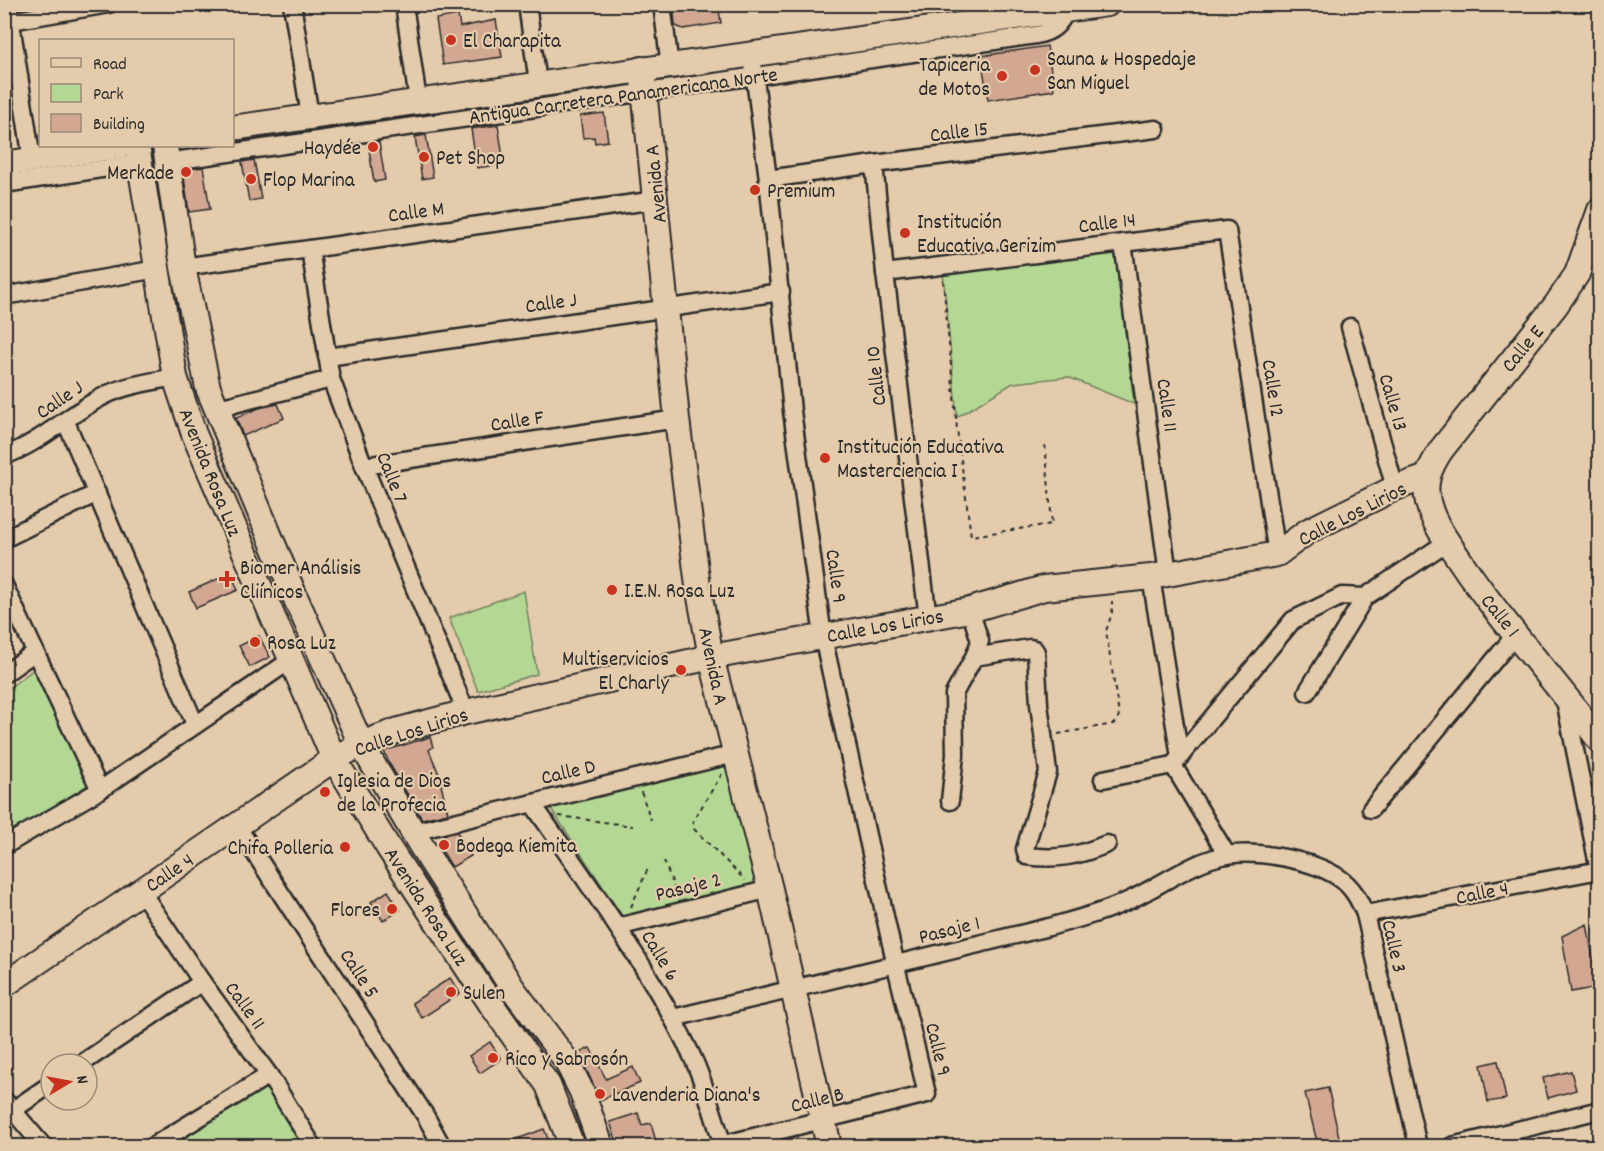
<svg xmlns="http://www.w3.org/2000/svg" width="1604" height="1151" font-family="Dekko,sans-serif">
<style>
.green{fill:#b4d893;stroke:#70825f;stroke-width:1.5}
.building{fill:#d3a893;stroke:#2b2b2b;stroke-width:1.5}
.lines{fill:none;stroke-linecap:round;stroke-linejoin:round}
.street-casing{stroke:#2b2b2b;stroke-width:21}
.secondary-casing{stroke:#2b2b2b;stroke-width:28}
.path{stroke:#2b2b2b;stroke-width:2;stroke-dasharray:4.5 4.5;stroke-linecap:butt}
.street{stroke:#e4cbac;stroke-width:16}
.secondary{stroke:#e4cbac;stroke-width:24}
.poi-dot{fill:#c8321e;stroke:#e4cbac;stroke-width:2}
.labels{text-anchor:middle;stroke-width:4.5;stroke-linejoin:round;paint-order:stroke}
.poi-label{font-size:21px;fill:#2b2b2b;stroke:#e4cbac;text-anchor:start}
.street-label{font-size:21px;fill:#2b2b2b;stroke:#e4cbac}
</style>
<rect width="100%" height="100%" fill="#e4cbac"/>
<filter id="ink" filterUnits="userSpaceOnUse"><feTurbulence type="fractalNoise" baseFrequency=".0167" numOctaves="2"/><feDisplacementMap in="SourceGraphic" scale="12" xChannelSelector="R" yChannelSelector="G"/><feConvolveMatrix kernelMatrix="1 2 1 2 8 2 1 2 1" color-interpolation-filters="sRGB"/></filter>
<g filter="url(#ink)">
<g class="green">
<polygon points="1116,253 1134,404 1068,377 1013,383 957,417 943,273"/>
<polygon points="524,591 537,674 478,691 449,618"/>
<polygon points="33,670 89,784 5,839 5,691"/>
<polygon points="729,765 761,882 623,917 550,807"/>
<polygon points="266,1081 305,1146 162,1146"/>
</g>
<g class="building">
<polygon points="673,4 718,4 721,23 683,29 678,27 675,25"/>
<polygon points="458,15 460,27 496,20 502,57 443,65 436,19"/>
<polygon points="1047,46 1054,90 988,100 981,56"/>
<polygon points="604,113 608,141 595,143 594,137 583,138 580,116"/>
<polygon points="498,125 504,164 477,168 471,129"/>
<polygon points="426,135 433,177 422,179 415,137"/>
<polygon points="379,142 385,180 374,182 368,143"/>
<polygon points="254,160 261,199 249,201 242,162"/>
<polygon points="203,167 210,209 189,212 183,170"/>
<polygon points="278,404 284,418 243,436 236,418 259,408"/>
<polygon points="231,573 238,590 196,608 189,592"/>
<polygon points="259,636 270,657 250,667 239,646"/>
<polygon points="430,737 433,747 429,750 443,784 441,785 448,813 422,819 389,763 384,751"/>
<polygon points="457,832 471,856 452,867 439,846 444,835"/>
<polygon points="388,891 400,910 383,921 371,902"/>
<polygon points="1587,924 1598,987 1571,992 1562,936"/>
<polygon points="450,978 460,993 422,1018 412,1003"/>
<polygon points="490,1042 501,1059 480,1073 469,1056"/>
<polygon points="590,1048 606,1079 633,1067 640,1083 600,1100 579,1053"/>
<polygon points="1498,1061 1506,1099 1488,1102 1481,1065"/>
<polygon points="1571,1071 1576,1090 1548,1098 1543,1078"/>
<polygon points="1328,1088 1341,1146 1318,1146 1305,1093"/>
<polygon points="638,1113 642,1125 651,1123 657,1146 618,1146 610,1122"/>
<polygon points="544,1129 551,1146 502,1146 501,1145"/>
</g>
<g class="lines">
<defs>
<g id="street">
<polyline points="8,4 32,160"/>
<polyline points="292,4 310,116"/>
<polyline points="404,4 418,101"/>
<polyline points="527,4 538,83"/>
<polyline points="662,4 670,67"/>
<polyline points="11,21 109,4"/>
<path d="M 167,162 L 1036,35 C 1053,32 1059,25 1067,10"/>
<polyline points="874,164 885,273 928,618"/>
<polyline points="768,179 874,164 1156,129"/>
<polyline points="4,184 140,163"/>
<polyline points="1123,243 1168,574"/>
<polyline points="310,249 331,379 364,466 466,712"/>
<polyline points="183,267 656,200"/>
<polyline points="885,273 1227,230 1277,554"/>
<polyline points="4,296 157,269"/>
<polyline points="1350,327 1395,488"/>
<polyline points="327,357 781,292"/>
<polyline points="215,409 331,379"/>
<polyline points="66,422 195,724"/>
<path d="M 4,456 C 42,442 69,414 104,396 C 125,385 151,382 175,377"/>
<polyline points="364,466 677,419"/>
<polyline points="4,539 97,493"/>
<polyline points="1151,577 1180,757"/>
<polyline points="4,585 100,790"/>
<path d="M 974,657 L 1030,648 L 1034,649 L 1036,652 L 1039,704 L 1048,772 L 1025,849 L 1027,856 C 1058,860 1078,856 1107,844"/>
<polyline points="4,674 35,652"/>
<polyline points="1307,692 1365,597 1447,542"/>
<polyline points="1565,700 1600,875"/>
<polyline points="1103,779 1173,765"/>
<polyline points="950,801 955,755 954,694 974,657 980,641 970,610"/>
<path d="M 532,803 C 588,884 648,965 691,1054 C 705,1083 713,1115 723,1145"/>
<polyline points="1371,809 1516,634"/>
<polyline points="237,826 425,1115 442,1146"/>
<polyline points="413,832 735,754"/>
<polyline points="4,846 100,790 291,660"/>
<polyline points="1227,855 1173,765 1293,620 1342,596 1365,597"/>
<polyline points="141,891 202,982 269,1075 313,1146"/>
<polyline points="1365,914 1600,870"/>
<polyline points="618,927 770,889"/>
<path d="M 673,1018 L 1049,927 C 1077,919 1105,912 1132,899 C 1161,885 1195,860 1227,855 C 1258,850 1312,860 1338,877 C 1352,886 1359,899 1365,914 L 1418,1146"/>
<polyline points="81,1064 202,982"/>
<polyline points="4,1100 43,1146"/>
<polyline points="13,1110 51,1084"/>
<polyline points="153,1146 269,1075"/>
<polyline points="717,1146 927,1094 896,966 823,637 792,411 768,179 752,56"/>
<polyline points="1452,1146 1600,1110"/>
</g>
<g id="secondary">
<polyline points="642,69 677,419 698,586 711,657 770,889 829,1146"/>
<path d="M 232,128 C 524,84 816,46 1107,4"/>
<polyline points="137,146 175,377 194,434 334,759 388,847 491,1004 548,1085 572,1146"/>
<polyline points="165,146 183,267 208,388 296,599 361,744 420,844 513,989 566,1060 582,1092 601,1146"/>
<polyline points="4,164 119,146"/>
<path d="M 1600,210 L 1577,274 L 1556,305 L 1441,450 C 1430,467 1423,482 1428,502 C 1433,523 1447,541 1459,559 C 1501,622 1554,679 1600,741"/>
<polyline points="4,985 334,759 361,744 399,730 466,712 711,657 970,610 1044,588 1151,577 1277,554 1308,531 1395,488 1427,477"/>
</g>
</defs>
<use href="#street" class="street-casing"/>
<use href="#secondary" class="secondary-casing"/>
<g class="path">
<polyline points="943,280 957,429 971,536 1052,524 1045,443"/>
<polyline points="1592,283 1600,288"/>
<polyline points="1058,734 1113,724 1117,721 1119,715 1106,631 1112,613 1112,601"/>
<polyline points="722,774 693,821 694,829 745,880"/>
<polyline points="641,792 651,820"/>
<polyline points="559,816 633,826"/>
<polyline points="664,861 678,897"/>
<polyline points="631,907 649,866"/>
</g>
<use href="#street" class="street"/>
<use href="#secondary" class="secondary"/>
</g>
</g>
<g class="poi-dot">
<circle cx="451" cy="40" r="6"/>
<circle cx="1035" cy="70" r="6"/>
<circle cx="1002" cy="76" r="6"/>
<circle cx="373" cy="147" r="6"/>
<circle cx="424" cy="157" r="6"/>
<circle cx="186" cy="172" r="6"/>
<circle cx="251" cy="179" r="6"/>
<circle cx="755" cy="190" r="6"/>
<circle cx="905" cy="233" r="6"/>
<circle cx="825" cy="458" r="6"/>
<path d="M224 570h6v6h6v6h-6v6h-6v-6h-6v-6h6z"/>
<circle cx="612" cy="590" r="6"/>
<circle cx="255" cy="642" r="6"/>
<circle cx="681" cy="670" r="6"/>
<circle cx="325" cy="792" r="6"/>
<circle cx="444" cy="845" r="6"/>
<circle cx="345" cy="847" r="6"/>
<circle cx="392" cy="909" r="6"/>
<circle cx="451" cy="992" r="6"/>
<circle cx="493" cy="1058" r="6"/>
<circle cx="600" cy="1094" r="6"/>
</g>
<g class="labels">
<g class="poi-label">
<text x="463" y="47">El Charapita</text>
<text x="1047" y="65">Sauna &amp; Hospedaje<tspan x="1047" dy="24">San Miguel</tspan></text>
<text x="990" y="71" text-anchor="end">Tapiceria<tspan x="990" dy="24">de Motos</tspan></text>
<text x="361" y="154" text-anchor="end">Haydée</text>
<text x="436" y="164">Pet Shop</text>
<text x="174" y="179" text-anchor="end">Merkade</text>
<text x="263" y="186">Flop Marina</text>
<text x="767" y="197">Premium</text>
<text x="917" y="228">Institución<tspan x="917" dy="24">Educativa Gerizim</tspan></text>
<text x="837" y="453">Institución Educativa<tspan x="837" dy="24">Masterciencia I</tspan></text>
<text x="240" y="574">Biomer Análisis<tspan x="240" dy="24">Cliínicos</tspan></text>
<text x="624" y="597">I.E.N. Rosa Luz</text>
<text x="267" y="649">Rosa Luz</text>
<text x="669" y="665" text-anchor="end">Multiservicios<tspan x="669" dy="24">El Charly</tspan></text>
<text x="337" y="787">Iglesia de Dios<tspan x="337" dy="24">de la Profecia</tspan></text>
<text x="456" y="852">Bodega Kiemita</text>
<text x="333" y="854" text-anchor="end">Chifa Polleria</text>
<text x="380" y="916" text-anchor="end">Flores</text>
<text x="463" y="999">Sulen</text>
<text x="505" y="1065">Rico y Sabrosón</text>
<text x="612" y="1101">Lavenderia Diana's</text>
</g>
<g class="street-label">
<text transform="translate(623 95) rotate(-8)" y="7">Antigua Carretera Panamericana Norte</text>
<text transform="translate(959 131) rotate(-7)" y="7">Calle 15</text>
<text transform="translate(655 184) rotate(-96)" y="7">Avenida A</text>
<text transform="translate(416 211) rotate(-8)" y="7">Calle M</text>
<text transform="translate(1107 222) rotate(-7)" y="7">Calle 14</text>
<text transform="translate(551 302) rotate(-8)" y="7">Calle J</text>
<text transform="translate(1522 348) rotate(-51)" y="7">Calle E</text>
<text transform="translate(875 376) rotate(-97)" y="7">Calle 10</text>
<text transform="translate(1274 388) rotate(81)" y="7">Calle 12</text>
<text transform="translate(59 399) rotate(-34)" y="7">Calle J</text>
<text transform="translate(1394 402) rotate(74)" y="7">Calle 13</text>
<text transform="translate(1168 405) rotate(82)" y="7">Calle 11</text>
<text transform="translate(517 420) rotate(-9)" y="7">Calle F</text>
<text transform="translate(211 472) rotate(68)" y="7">Avenida Rosa Luz</text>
<text transform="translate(393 477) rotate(68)" y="7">Calle 7</text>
<text transform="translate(1352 513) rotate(-27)" y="7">Calle Los Lirios</text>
<text transform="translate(837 576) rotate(82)" y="7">Calle 9</text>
<text transform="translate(1501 615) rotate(51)" y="7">Calle 1</text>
<text transform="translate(885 625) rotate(-10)" y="7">Calle Los Lirios</text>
<text transform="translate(714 666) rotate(78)" y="7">Avenida A</text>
<text transform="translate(411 731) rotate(-18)" y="7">Calle Los Lirios</text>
<text transform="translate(568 771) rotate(-13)" y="7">Calle D</text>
<text transform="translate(169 872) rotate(-34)" y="7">Calle 4</text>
<text transform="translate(688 886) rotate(-14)" y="7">Pasaje 2</text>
<text transform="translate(1482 892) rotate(-11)" y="7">Calle 4</text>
<text transform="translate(427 906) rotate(57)" y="7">Avenida Rosa Luz</text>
<text transform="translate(949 929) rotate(-14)" y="7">Pasaje 1</text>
<text transform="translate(1395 946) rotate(77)" y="7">Calle 3</text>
<text transform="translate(661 955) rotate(59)" y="7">Calle 6</text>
<text transform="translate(360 973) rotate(57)" y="7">Calle 5</text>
<text transform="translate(246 1005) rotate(54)" y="7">Calle 11</text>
<text transform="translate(939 1049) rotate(76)" y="7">Calle 9</text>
<text transform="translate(817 1099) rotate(-14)" y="7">Calle B</text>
</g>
</g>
<rect width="1604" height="1151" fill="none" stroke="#e4cbac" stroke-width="24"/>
<rect x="12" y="12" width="1580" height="1127" fill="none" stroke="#2b2b2b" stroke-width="2" filter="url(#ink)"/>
<rect x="39" y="39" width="195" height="108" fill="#e4cbac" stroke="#9a8b78" stroke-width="1.5"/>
<rect x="51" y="58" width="30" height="9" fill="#e4cbac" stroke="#9a8b78" stroke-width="1.5"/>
<text x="93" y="69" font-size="18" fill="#2b2b2b">Road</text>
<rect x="51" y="84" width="30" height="18" fill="#b4d893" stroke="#9a8b78" stroke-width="1.5"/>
<text x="93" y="99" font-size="18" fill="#2b2b2b">Park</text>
<rect x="51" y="114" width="30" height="18" fill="#d3a893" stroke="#9a8b78" stroke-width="1.5"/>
<text x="93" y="129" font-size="18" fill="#2b2b2b">Building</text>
<g transform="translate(69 1082) rotate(80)"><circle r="28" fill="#e4cbac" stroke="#9a8b78" stroke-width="1.5"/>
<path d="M0-4.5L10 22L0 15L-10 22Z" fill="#c8321e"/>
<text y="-9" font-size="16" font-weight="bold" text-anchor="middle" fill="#2b2b2b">N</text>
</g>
</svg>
